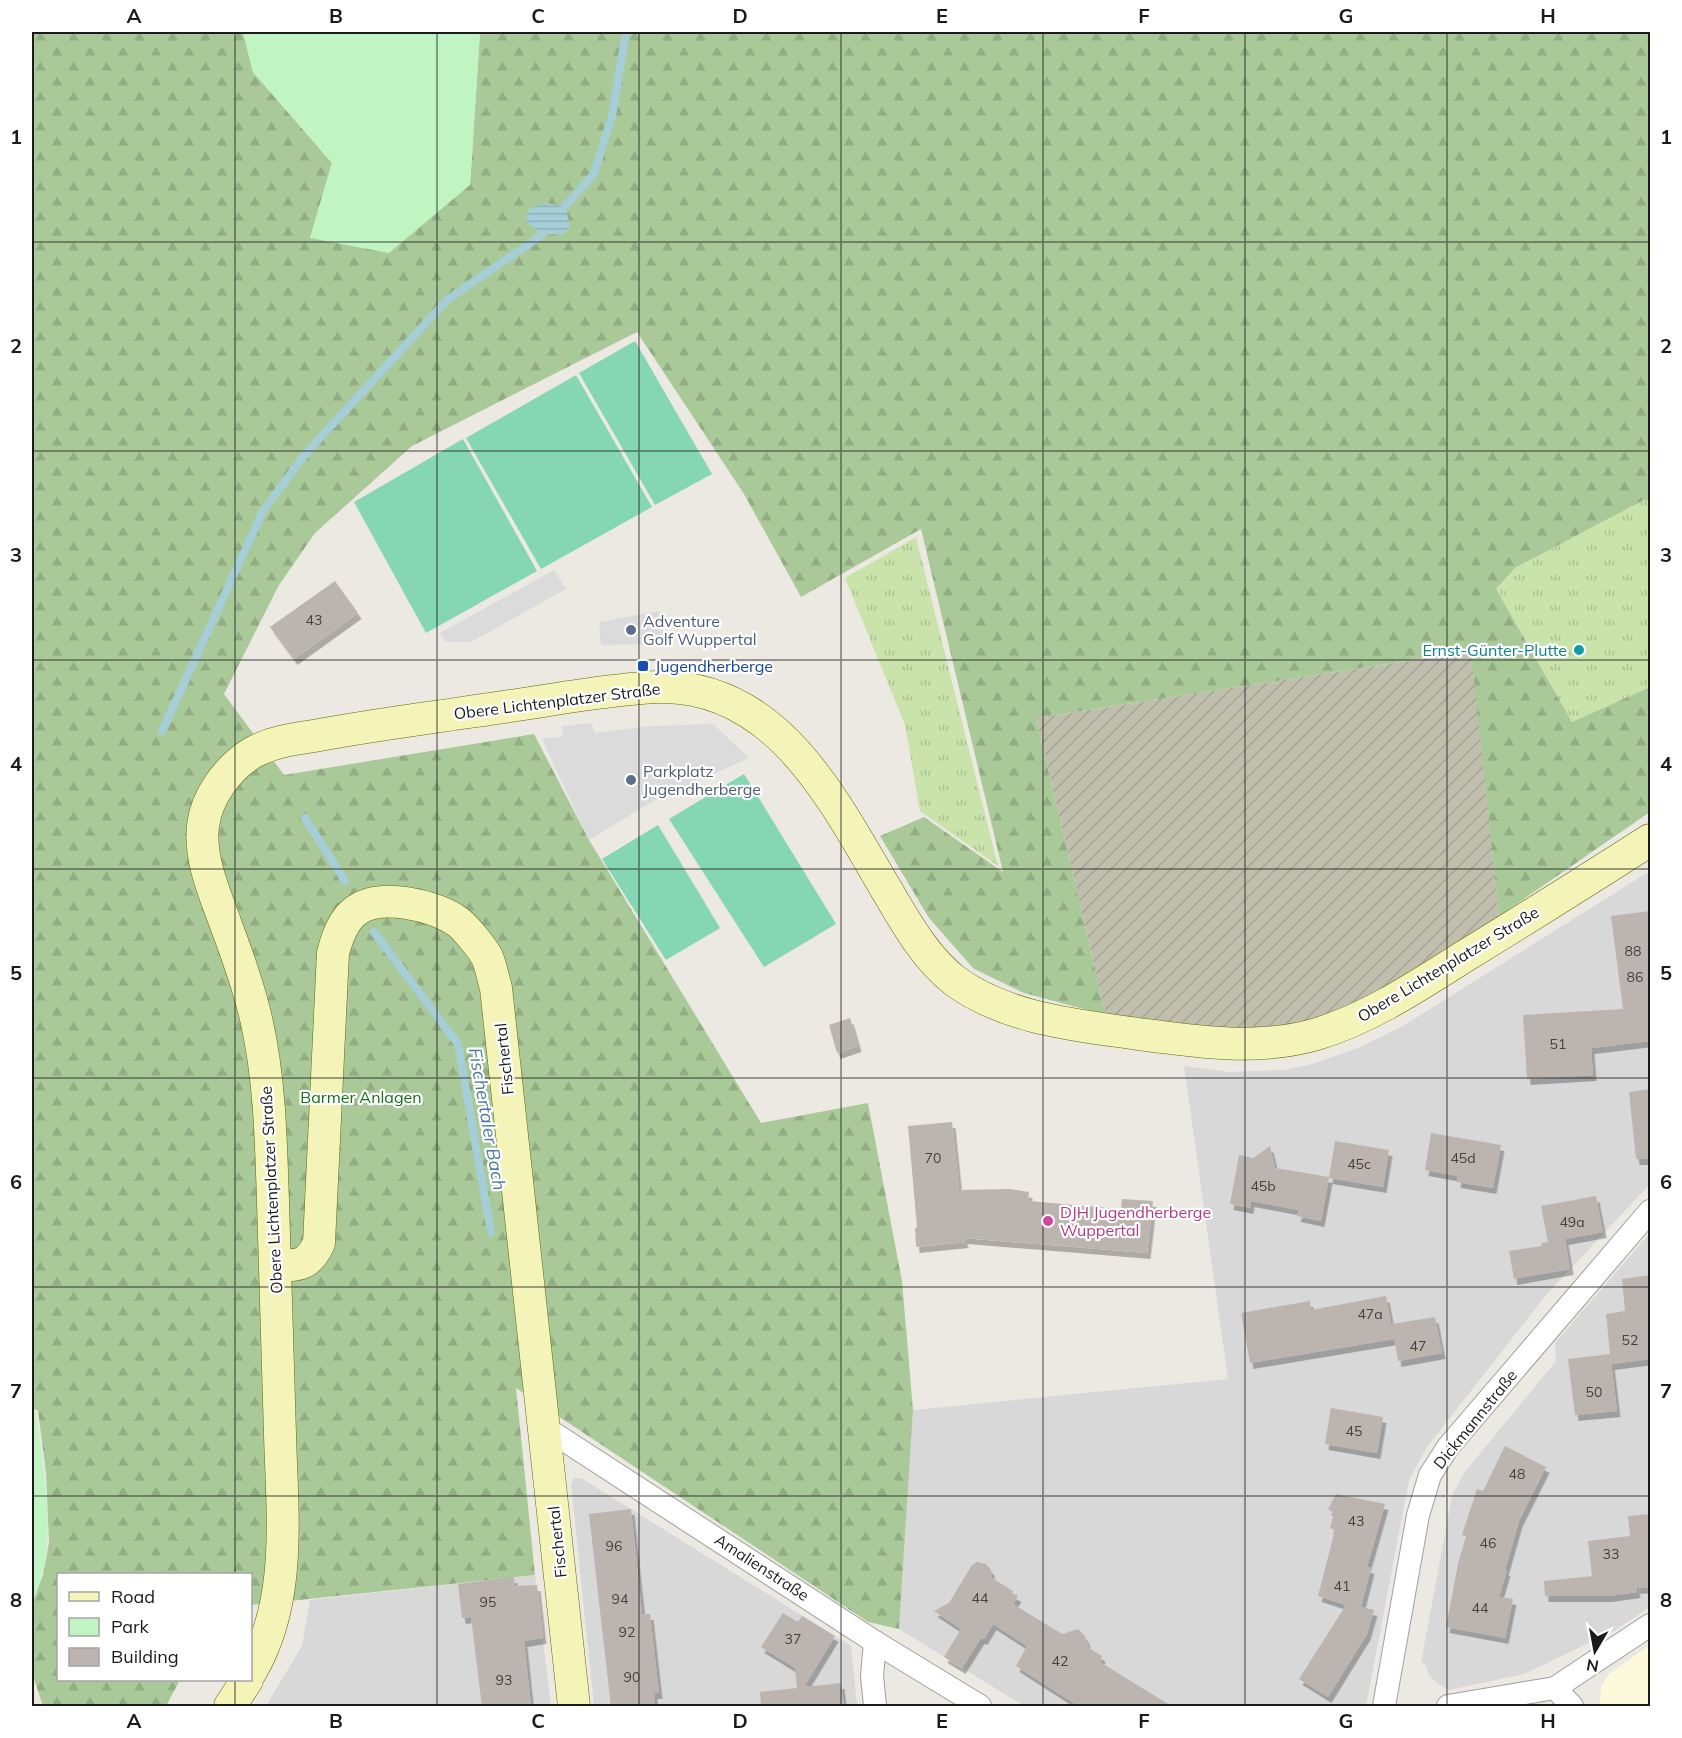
<svg xmlns="http://www.w3.org/2000/svg" width="1682" height="1738" font-family="Mulish,sans-serif">
<style>
.residential{fill:#d9d8d8}
.education{fill:#fcfadb}
.construction{fill:url(#construction-furrows)}
.grass{fill:url(#grass-tufts)}
.forest{fill:url(#forest-firs)}
.park{fill:#c0f4c2}
.pitch{fill:#85d6b3}
.parking{fill:#dbdbdb}
.water{fill:url(#water-rules)}
.lines{fill:none;stroke-linecap:round;stroke-linejoin:round}
.stream{stroke:#a5ced7;stroke-width:8}
.building{fill:#bcb4af;filter:url(#shadow)}
.street-casing{stroke:#9f9f9f;stroke-width:24}
.secondary-casing{stroke:#63680c;stroke-width:33}
.street{stroke:#fff;stroke-width:22}
.secondary{stroke:#f4f4b8;stroke-width:32}
.grid{fill:none;stroke:#1b1b1b;stroke-width:1.5;stroke-opacity:0.55}
.service-dot{fill:#5c6f8a;stroke:#fff;stroke-width:2}
.culture-dot{fill:#0f9aa8;stroke:#fff;stroke-width:2}
.transit-dot{fill:#1a4fb4;stroke:#fff;stroke-width:2}
.hotel-dot{fill:#d1479c;stroke:#fff;stroke-width:2}
.labels{text-anchor:middle;stroke-width:4.5;stroke-linejoin:round;paint-order:stroke}
.number-label{font-size:14px;fill:#434140}
.service-label{font-size:16px;fill:#4e5e75;stroke:#fff;text-anchor:start}
.culture-label{font-size:16px;fill:#0d838f;stroke:#fff;text-anchor:end}
.transit-label{font-size:16px;fill:#164399;stroke:#fff;text-anchor:start}
.street-label{font-size:16px;fill:#1b1b1b;stroke:#fff}
.park-label{font-size:16px;fill:#137016;stroke:#fff}
.hotel-label{font-size:16px;fill:#b23c85;stroke:#fff;text-anchor:start}
.water-label{font-size:18px;font-style:italic;fill:#4d799c;stroke:#fff}
.neatline{fill:none;stroke:#1b1b1b;stroke-width:2}
.grid-label{font-size:20px;text-anchor:middle;font-weight:bold;fill:#1b1b1b}
</style>
<defs>
<pattern id="construction-furrows" width="10" height="10" patternUnits="userSpaceOnUse" patternTransform="scale(1.5)"><rect width="10" height="10" fill="#c0bfae"/><path d="M-1 1l2-2M0 10L10 0M9 11l2-2" fill="none" stroke="#a4a495"/></pattern>
<pattern id="grass-tufts" width="24" height="20" patternUnits="userSpaceOnUse" patternTransform="scale(1.5)"><rect width="24" height="20" fill="#c9e3aa"/><path d="M3 7l-1-3M5 7V3M7 7l1-3M15 17l-1-3M17 17v-4M19 17l1-3" fill="none" stroke="#acc292"/></pattern>
<pattern id="forest-firs" width="22" height="20" patternUnits="userSpaceOnUse" patternTransform="scale(1.5)"><rect width="22" height="20" fill="#aac999"/><path d="M5 1l3.5 6h-7zM16 11l3.5 6h-7z" fill="#92ac83"/></pattern>
<pattern id="water-rules" width="6" height="5" patternUnits="userSpaceOnUse" patternTransform="scale(1.5)"><rect width="6" height="5" fill="#a5ced7"/><path d="M0 2.5h6" fill="none" stroke="#8db0b8"/></pattern>
<filter id="shadow"><feDropShadow dx="3.5" dy="6" stdDeviation="0" flood-color="#0004"/></filter>
</defs>
<rect width="100%" height="100%" fill="#ece8e2"/>
<g class="residential">
<polygon points="1650,871 1650,1184 1546,1295 1427,1447 1409,1480 1366,1706 1024,1706 899,1629 913,1410 1228,1379 1184,1066 1229,1072 1285,1070 1312,1064 1358,1048 1403,1026"/>
<polygon points="1650,1233 1650,1607 1612,1632 1524,1674 1449,1690 1438,1684 1429,1675 1425,1663 1421,1663 1452,1496 1464,1473 1556,1361 1555,1343"/>
<polygon points="574,1478 581,1478 851,1646 857,1706 594,1706 571,1484"/>
<polygon points="535,1575 551,1706 266,1706 302,1646 310,1600"/>
</g>
<polygon class="education" points="1650,1645 1650,1706 1600,1706 1601,1686 1609,1674"/>
<polygon class="construction" points="1472,651 1499,916 1374,1000 1308,1026 1237,1030 1137,1021 1106,1015 1036,718"/>
<g class="grass">
<polygon points="1644,500 1650,500 1650,687 1572,722 1496,589 1515,568"/>
<polygon points="916,537 998,866 920,811 905,725 845,578"/>
</g>
<polygon class="forest" points="32,32 243,32 253,72 332,163 310,238 470,185 480,32 1650,32 1650,500 1644,500 1515,568 1496,589 1572,722 1650,687 1650,812 1499,916 1471,651 1036,718 1106,1015 1024,993 974,969 929,918 880,836 924,817 1003,872 921,529 801,597 744,494 637,332 412,446 315,533 279,585 224,694 284,775 534,734 589,840 761,1123 868,1103 902,1281 913,1410 899,1629 868,1622 516,1388 535,1575 251,1605 250,1574 58,1574 58,1680 180,1680 166,1706 43,1706 32,1673 32,1604 43,1575 49,1542 46,1473 38,1411 32,1408"/>
<g class="park">
<polygon points="243,32 480,32 470,185 389,253 310,238 332,163 253,72"/>
<path d="M 32,1410 L 36,1412 C 43,1468 60,1550 32,1602 Z"/>
</g>
<g class="pitch">
<polygon points="635,341 712,474 655,505 579,373"/>
<polygon points="576,375 652,507 541,569 466,438"/>
<polygon points="463,439 537,571 426,633 354,502"/>
<polygon points="744,774 836,924 764,967 669,819"/>
<polygon points="658,825 720,928 666,960 602,859"/>
</g>
<g class="parking">
<polygon points="554,570 566,589 471,642 446,642 440,633"/>
<polygon points="659,611 665,644 601,645 599,622"/>
<polygon points="592,723 594,733 651,726 713,724 749,758 653,801 589,840 542,739 563,736 562,726"/>
</g>
<polygon class="water" points="545,203 565,206 570,226 564,234 542,235 526,221 528,210"/>
<g class="lines">
<g class="stream">
<polyline points="565,206 594,174 612,116 626,32"/>
<polyline points="162,731 263,511 307,452 447,300 542,235"/>
<polyline points="305,818 345,881"/>
<polyline points="374,932 458,1044 491,1232"/>
</g>
</g>
<g class="building">
<polygon points="335,581 358,613 294,659 270,627"/>
<polygon points="1650,911 1650,1041 1591,1048 1593,1075 1527,1079 1523,1015 1623,1009 1611,916"/>
<polygon points="850,1018 858,1046 837,1053 829,1025"/>
<polygon points="1650,1089 1650,1159 1636,1159 1629,1092"/>
<polygon points="952,1122 959,1190 1009,1189 1029,1192 1028,1201 1121,1209 1122,1199 1153,1201 1147,1253 964,1238 965,1242 916,1247 915,1228 917,1227 908,1126"/>
<polygon points="1431,1133 1501,1145 1493,1188 1457,1182 1458,1176 1425,1170"/>
<polygon points="1335,1141 1389,1150 1383,1187 1329,1178 1321,1221 1297,1216 1299,1210 1251,1201 1250,1208 1230,1204 1239,1155 1253,1158 1270,1146 1275,1168 1329,1177"/>
<polygon points="1596,1196 1603,1232 1565,1239 1570,1269 1514,1279 1509,1251 1542,1246 1541,1243 1548,1242 1541,1206"/>
<polygon points="1650,1275 1650,1359 1611,1364 1606,1314 1625,1311 1622,1279"/>
<polygon points="1386,1296 1394,1339 1250,1363 1241,1313 1310,1301 1311,1310"/>
<polygon points="1435,1317 1442,1353 1398,1361 1392,1324"/>
<polygon points="1610,1354 1617,1411 1575,1415 1568,1359"/>
<polygon points="1331,1408 1383,1417 1377,1453 1325,1444"/>
<polygon points="1505,1446 1546,1467 1519,1521 1505,1570 1507,1570 1499,1597 1513,1599 1505,1638 1446,1627 1458,1564 1466,1536 1462,1535 1477,1489 1483,1491"/>
<polygon points="1336,1494 1385,1504 1367,1567 1371,1568 1361,1607 1374,1610 1367,1634 1328,1697 1299,1679 1346,1605 1318,1596 1335,1530 1330,1528 1334,1513 1328,1509"/>
<polygon points="631,1509 642,1614 650,1614 659,1693 654,1693 655,1707 611,1707 589,1514"/>
<polygon points="1650,1514 1650,1587 1637,1588 1634,1568 1637,1592 1609,1596 1545,1596 1544,1581 1592,1576 1588,1541 1630,1536 1628,1516"/>
<polygon points="977,1562 986,1564 991,1570 992,1578 1013,1591 1012,1593 1018,1596 1013,1604 1062,1634 1078,1629 1085,1636 1089,1648 1102,1656 1100,1662 1173,1707 1080,1707 1016,1666 1027,1646 993,1624 984,1639 981,1638 962,1668 944,1657 961,1629 934,1611 949,1603 972,1565"/>
<polygon points="514,1577 515,1586 537,1585 543,1638 524,1641 531,1707 482,1707 471,1617 462,1618 458,1584"/>
<polygon points="783,1613 798,1622 802,1616 835,1636 804,1687 841,1683 844,1707 761,1707 760,1692 797,1688 795,1668 761,1647"/>
</g>
<g class="lines">
<defs>
<g id="street">
<polyline points="544,1427 875,1642 980,1706"/>
<polyline points="875,1642 872,1676 875,1706"/>
<polyline points="1555,1688 1650,1625"/>
<polyline points="1384,1706 1418,1515 1430,1475 1448,1447 1650,1211"/>
<polyline points="1448,1706 1555,1688 1572,1706"/>
</g>
<g id="secondary">
<path d="M 276,1266 C 300,1265 308,1266 319,1243 L 333,953 C 337,938 343,919 357,910 C 381,893 435,905 458,922 C 465,927 483,949 487,957 C 491,966 493,978 496,988 L 574,1706"/>
<path d="M 250,1673 C 293,1602 282,1513 280,1434 C 278,1357 276,1280 273,1202 C 271,1142 270,1082 257,1023 C 250,990 238,957 226,925 C 215,894 199,859 203,826 C 206,797 228,768 252,753 C 271,742 293,739 314,736 C 356,728 399,722 441,716 C 483,710 526,704 568,697 C 598,693 628,688 658,687 C 777,684 834,801 886,889 C 905,921 925,958 955,981 C 1007,1019 1076,1025 1138,1034 C 1197,1042 1260,1051 1317,1034 C 1370,1018 1419,985 1465,956 C 1527,918 1589,879 1650,840"/>
<polyline points="230,1706 247,1680"/>
</g>
</defs>
<use href="#street" class="street-casing"/>
<use href="#secondary" class="secondary-casing"/>
<use href="#street" class="street"/>
<use href="#secondary" class="secondary"/>
</g>
<path class="grid" d="M 235,32 L 235,1574M 437,32 L 437,1706M 639,32 L 639,1706M 841,32 L 841,1706M 1043,32 L 1043,1706M 1245,32 L 1245,1706M 1447,32 L 1447,1706M 32,242 L 1650,242M 32,451 L 1650,451M 32,660 L 1650,660M 32,869 L 1650,869M 32,1078 L 1650,1078M 32,1287 L 1650,1287M 32,1496 L 1650,1496M 235,1680 L 235,1706"/>
<g class="service-dot">
<circle cx="631" cy="630" r="6"/>
<circle cx="631" cy="780" r="6"/>
</g>
<circle class="culture-dot" cx="1579" cy="650" r="6"/>
<rect class="transit-dot" x="637" y="660" width="12" height="12" rx="3"/>
<circle class="hotel-dot" cx="1048" cy="1221" r="6"/>
<g class="labels">
<g class="number-label">
<text x="314" y="625">43</text>
<text x="1633" y="956">88</text>
<text x="1635" y="982">86</text>
<text x="1558" y="1049">51</text>
<text x="933" y="1163">70</text>
<text x="1463" y="1163">45d</text>
<text x="1359" y="1169">45c</text>
<text x="1263" y="1191">45b</text>
<text x="1572" y="1227">49a</text>
<text x="1370" y="1319">47a</text>
<text x="1630" y="1345">52</text>
<text x="1418" y="1351">47</text>
<text x="1594" y="1397">50</text>
<text x="1354" y="1436">45</text>
<text x="1517" y="1479">48</text>
<text x="1356" y="1526">43</text>
<text x="1488" y="1548">46</text>
<text x="614" y="1551">96</text>
<text x="1611" y="1559">33</text>
<text x="1342" y="1591">41</text>
<text x="980" y="1603">44</text>
<text x="620" y="1604">94</text>
<text x="488" y="1607">95</text>
<text x="1480" y="1613">44</text>
<text x="627" y="1637">92</text>
<text x="793" y="1644">37</text>
<text x="1060" y="1666">42</text>
<text x="632" y="1682">90</text>
<text x="504" y="1685">93</text>
</g>
<g class="service-label">
<text x="643" y="627">Adventure<tspan x="643" dy="18">Golf Wuppertal</tspan></text>
<text x="643" y="777">Parkplatz<tspan x="643" dy="18">Jugendherberge</tspan></text>
</g>
<g class="culture-label">
<text x="1567" y="656">Ernst-Günter-Plutte</text>
</g>
<g class="transit-label">
<text x="655" y="672">Jugendherberge</text>
</g>
<g class="street-label">
<text transform="translate(557 701) rotate(-7)" y="6">Obere Lichtenplatzer Straße</text>
<text transform="translate(1448 964) rotate(-31)" y="6">Obere Lichtenplatzer Straße</text>
<text transform="translate(504 1059) rotate(-96)" y="6">Fischertal</text>
<text transform="translate(271 1190) rotate(-93)" y="6">Obere Lichtenplatzer Straße</text>
<text transform="translate(1475 1419) rotate(-51)" y="6">Dickmannstraße</text>
<text transform="translate(557 1542) rotate(-96)" y="6">Fischertal</text>
<text transform="translate(762 1567) rotate(33)" y="6">Amalienstraße</text>
</g>
<g class="park-label">
<text x="361" y="1103">Barmer Anlagen</text>
</g>
<g class="hotel-label">
<text x="1060" y="1218">DJH Jugendherberge<tspan x="1060" dy="18">Wuppertal</tspan></text>
</g>
<g class="water-label">
<text transform="translate(487 1119) rotate(80)" y="6">Fischertaler Bach</text>
</g>
</g>
<rect width="1682" height="1738" fill="none" stroke="#ffffff" stroke-width="66"/>
<rect x="57" y="1573" width="195" height="108" fill="#ffffff" stroke="#a4a4a4" stroke-width="1.5"/>
<rect x="69" y="1592" width="30" height="9" fill="#f4f4b8" stroke="#a4a4a4" stroke-width="1.5"/>
<text x="111" y="1603" font-size="18" fill="#1b1b1b">Road</text>
<rect x="69" y="1618" width="30" height="18" fill="#c0f4c2" stroke="#a4a4a4" stroke-width="1.5"/>
<text x="111" y="1633" font-size="18" fill="#1b1b1b">Park</text>
<rect x="69" y="1648" width="30" height="18" fill="#bcb4af" stroke="#a4a4a4" stroke-width="1.5"/>
<text x="111" y="1663" font-size="18" fill="#1b1b1b">Building</text>
<g transform="translate(1595 1651) rotate(190)" stroke="#ffffff" stroke-width="4.5" paint-order="stroke">
<path d="M0-4.5L10 22L0 15L-10 22Z" fill="#1b1b1b"/>
<text y="-9" font-size="16" font-weight="bold" text-anchor="middle" fill="#1b1b1b">N</text>
</g>
<rect x="33" y="33" width="1616" height="1672" class="neatline"/>
<g class="grid-label">
<text x="134" y="23">A</text>
<text x="336" y="23">B</text>
<text x="538" y="23">C</text>
<text x="740" y="23">D</text>
<text x="942" y="23">E</text>
<text x="1144" y="23">F</text>
<text x="1346" y="23">G</text>
<text x="1548" y="23">H</text>
<text x="16" y="144">1</text>
<text x="1666" y="144">1</text>
<text x="16" y="353">2</text>
<text x="1666" y="353">2</text>
<text x="16" y="562">3</text>
<text x="1666" y="562">3</text>
<text x="16" y="771">4</text>
<text x="1666" y="771">4</text>
<text x="16" y="980">5</text>
<text x="1666" y="980">5</text>
<text x="16" y="1189">6</text>
<text x="1666" y="1189">6</text>
<text x="16" y="1398">7</text>
<text x="1666" y="1398">7</text>
<text x="16" y="1607">8</text>
<text x="1666" y="1607">8</text>
<text x="134" y="1728">A</text>
<text x="336" y="1728">B</text>
<text x="538" y="1728">C</text>
<text x="740" y="1728">D</text>
<text x="942" y="1728">E</text>
<text x="1144" y="1728">F</text>
<text x="1346" y="1728">G</text>
<text x="1548" y="1728">H</text>
</g>
</svg>
